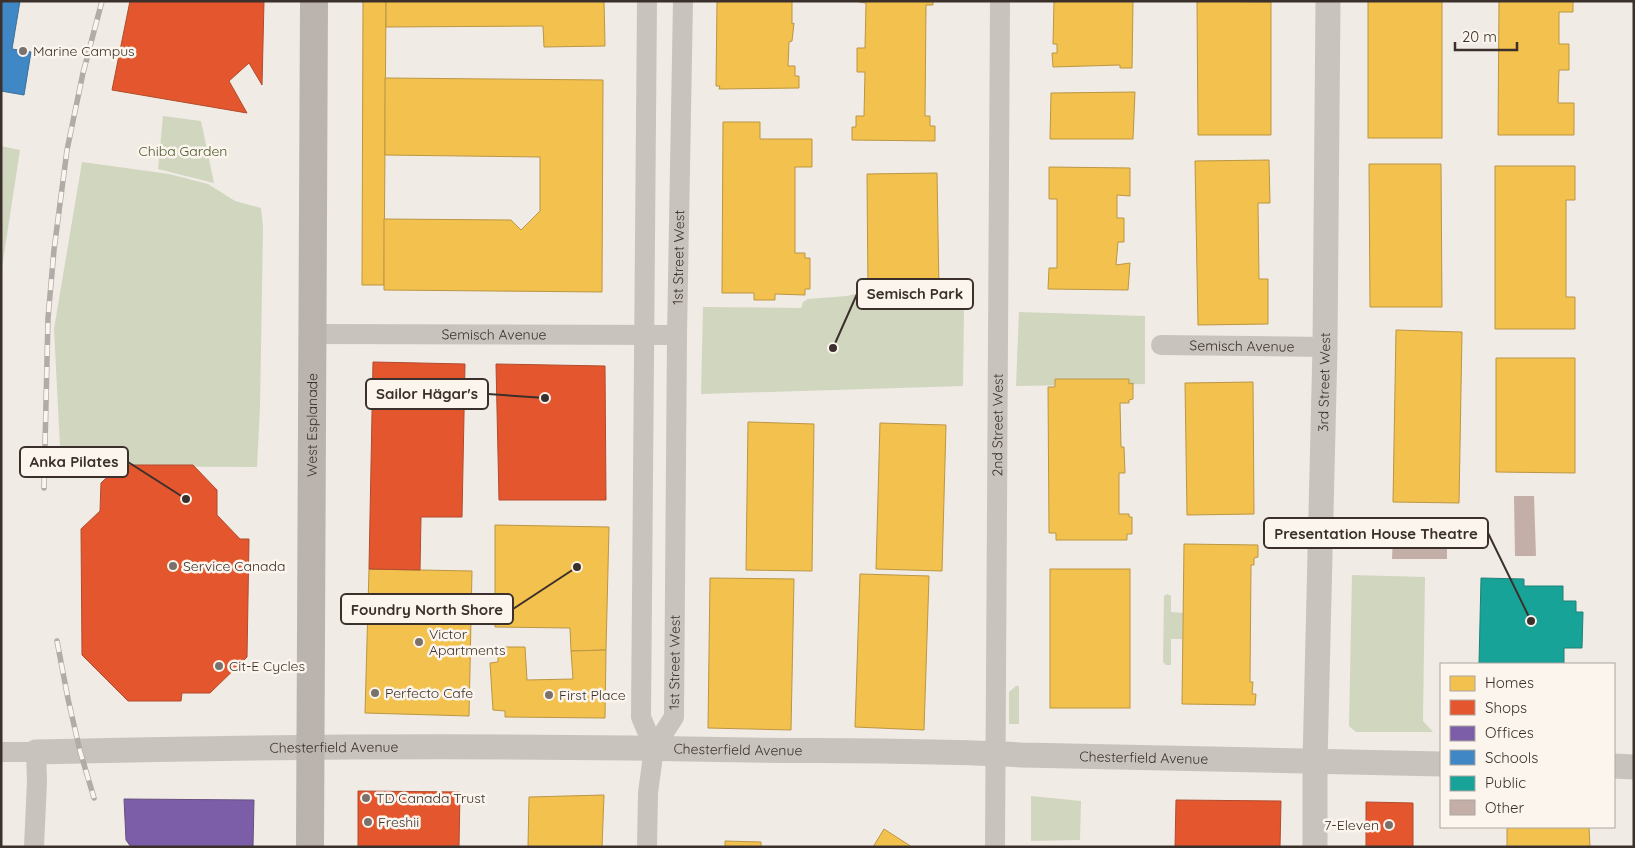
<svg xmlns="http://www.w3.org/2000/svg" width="1635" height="848" font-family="Quicksand,sans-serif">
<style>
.green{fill:#d1d6bf}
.homes{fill:#f2c14e;stroke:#bb9644}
.shops{fill:#e4572e;stroke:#b14b2d}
.offices{fill:#7b5ea7;stroke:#685082}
.schools{fill:#3f88c5;stroke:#3e6e97}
.public{fill:#17a398;stroke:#228077}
.building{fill:#c3afa7}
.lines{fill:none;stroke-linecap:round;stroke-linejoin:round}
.minor{stroke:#c9c3be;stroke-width:20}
.tertiary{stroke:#c9c3be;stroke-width:25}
.secondary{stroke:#bab3ae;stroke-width:28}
.rail-casing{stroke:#b1aca8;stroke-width:5.5}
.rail{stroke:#fbf5ee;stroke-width:4;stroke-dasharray:11;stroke-linecap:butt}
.poi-dot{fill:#7a716c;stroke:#fbf5ee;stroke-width:2}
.labels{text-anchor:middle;stroke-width:5;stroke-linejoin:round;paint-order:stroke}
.poi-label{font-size:14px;fill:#3b302b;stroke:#fbf5ee;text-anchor:start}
.park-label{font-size:14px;fill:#4a5a2e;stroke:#fbf5ee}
.street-label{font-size:14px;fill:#3b302b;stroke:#fbf5ee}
.leader{fill:none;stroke:#3b302b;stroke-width:2}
.callout-dot{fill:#3b302b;stroke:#fbf5ee;stroke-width:2}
.callout{fill:#fbf5ee;stroke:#3b302b;stroke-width:2}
.callout-label{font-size:15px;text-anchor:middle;font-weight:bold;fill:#3b302b}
</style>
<rect width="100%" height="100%" fill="#f0ebe5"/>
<g class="green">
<polygon points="163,116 201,121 214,183 158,169"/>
<polygon points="1,146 20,150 1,274"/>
<polygon points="82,162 169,174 208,184 235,201 261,208 263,227 260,407 257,467 61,466 54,329"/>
<path d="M 855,294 C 864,295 869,299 870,309 L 964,309 L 963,386 L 701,394 L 703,307 L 801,308 L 803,302 L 808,299 L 847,296 Z"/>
<polygon points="1019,312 1145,316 1145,384 1016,386"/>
<polygon points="1352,575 1425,577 1423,721 1433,732 1356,732 1349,726"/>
<polygon points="1167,594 1171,596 1171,612 1183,613 1182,639 1171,639 1171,665 1166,665 1163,662 1164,596"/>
<polygon points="1016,686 1019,686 1019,724 1009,724 1009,692"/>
<polygon points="1031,796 1081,801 1080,840 1031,841"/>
</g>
<g class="homes">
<polygon points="363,1 386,1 384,285 362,285"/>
<polygon points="386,1 604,1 605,46 544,47 543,26 386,27"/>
<polygon points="717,1 792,1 792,24 794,23 792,41 789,42 788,66 795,66 795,76 799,76 799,88 719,89 720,86 716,86"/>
<polygon points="859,1 933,1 933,5 926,5 925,116 930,116 930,126 935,126 935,141 852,140 852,127 856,127 856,116 864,116 865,72 857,72 857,48 865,48 866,3 859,2"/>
<polygon points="1058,1 1133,1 1132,68 1120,68 1120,65 1053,67 1052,53 1057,53 1057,44 1053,44 1054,2"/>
<polygon points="1197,1 1271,2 1271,135 1198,135"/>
<rect x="1368" y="1" width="74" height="137"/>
<polygon points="1499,1 1573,1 1573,12 1559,12 1559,44 1569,44 1569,70 1559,70 1558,103 1574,103 1574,135 1498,135"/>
<polygon points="385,78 603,80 602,292 384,290 384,219 511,220 521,230 540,211 540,157 385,155"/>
<polygon points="1135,92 1133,139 1050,139 1051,93"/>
<polygon points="723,122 760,122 760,139 812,139 812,167 795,167 795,253 805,253 805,258 810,258 810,289 805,289 805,295 775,294 775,300 754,300 754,293 722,293"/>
<polygon points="1269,160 1270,203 1258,203 1259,279 1268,279 1268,324 1198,325 1195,161"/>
<polygon points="1369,164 1441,164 1442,307 1370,307"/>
<polygon points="1495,166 1575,166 1575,200 1566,200 1566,297 1575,297 1575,329 1495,329"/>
<polygon points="1049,167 1130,168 1130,196 1117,195 1117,218 1124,218 1124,242 1118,242 1116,265 1130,263 1128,290 1048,289 1049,268 1057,268 1057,199 1049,199"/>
<polygon points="937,173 939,289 868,290 867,174"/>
<polygon points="1396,330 1462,332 1459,503 1393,502"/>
<polygon points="1496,358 1575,358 1575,473 1496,472"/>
<polygon points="1055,379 1129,379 1129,384 1133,383 1133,399 1129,400 1129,403 1120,403 1121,447 1124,447 1125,473 1119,473 1119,514 1129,514 1129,517 1132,517 1132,534 1127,534 1127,540 1056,540 1056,533 1049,533 1048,387 1055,387"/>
<polygon points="1253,382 1254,514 1187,515 1185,383"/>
<polygon points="748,422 814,424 812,571 746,570"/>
<polygon points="880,423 946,425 942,571 876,569"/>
<polygon points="495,525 609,527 606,650 571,651 570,628 495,627"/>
<polygon points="1184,544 1258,545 1258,557 1254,558 1254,565 1251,565 1250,682 1253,682 1252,694 1256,694 1255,705 1182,704"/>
<polygon points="369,569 472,571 469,716 365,713"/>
<rect x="1050" y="569" width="80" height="139"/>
<polygon points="860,574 929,576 924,730 855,727"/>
<polygon points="710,578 794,579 791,730 708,728"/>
<polygon points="498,647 525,647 527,680 573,679 571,651 606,650 605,718 505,717 505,711 493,710 490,663 498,662"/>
<polygon points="604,795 602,847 528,847 529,797"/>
<polygon points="1510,827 1589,827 1590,847 1507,847 1507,829"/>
<polygon points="884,829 912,847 873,847"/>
<polygon points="725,841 761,842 761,847 725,847"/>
</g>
<g class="shops">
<polygon points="130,1 264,1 262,85 249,63 229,81 247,113 112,90"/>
<polygon points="373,362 465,364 462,517 421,517 420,570 369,569"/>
<polygon points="496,364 605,366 606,500 499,500"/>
<polygon points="120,465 193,465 217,490 217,515 240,539 249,539 247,657 210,693 182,693 181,701 128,701 82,655 81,529 100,511 101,483"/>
<polygon points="358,791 460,792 459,847 358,847"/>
<polygon points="1176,800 1281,801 1280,847 1175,847"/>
<polygon points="1366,802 1413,803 1413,847 1366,847"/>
</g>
<polygon class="offices" points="124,799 254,800 253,847 131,847 126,840"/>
<polygon class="schools" points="1,1 20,1 12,49 31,52 24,95 1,91"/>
<polygon class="public" points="1481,578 1524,579 1524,586 1563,586 1563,601 1576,601 1576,612 1583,612 1582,648 1564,648 1564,664 1479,664"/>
<g class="building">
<polygon points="1514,496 1534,496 1536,556 1515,556"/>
<polygon points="1393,535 1447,536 1447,559 1392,559"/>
</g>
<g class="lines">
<g class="minor">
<polyline points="647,1 641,717 654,748"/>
<path id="s1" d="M 312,334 L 677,335"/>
<path id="s2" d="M 1161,345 L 1325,347"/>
<polyline points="1,752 36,752 37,781 34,847"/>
<path id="s3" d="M 647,847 L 648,793 L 654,748 L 674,717 L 677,335 L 683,1"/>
<path id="s4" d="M 995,847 L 1000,1"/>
</g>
<g class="tertiary">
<path id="s5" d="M 36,752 C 273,746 511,745 749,750 C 840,751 931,750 1022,755 L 1441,764"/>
<polyline points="1614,766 1634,767"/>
<path id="s6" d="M 1315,847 L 1315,762 L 1325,347 L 1328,1"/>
</g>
<path class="secondary" id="s7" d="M 310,847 L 314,1"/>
<defs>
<g id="rail">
<polyline points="44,488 48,318 54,250 67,150 83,73 102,1"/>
<polyline points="57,641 68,699 80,751 94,798"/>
</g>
</defs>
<use href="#rail" class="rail-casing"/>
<use href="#rail" class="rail"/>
</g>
<g class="poi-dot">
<circle cx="23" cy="51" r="5"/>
<circle cx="173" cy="566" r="5"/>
<circle cx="419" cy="642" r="5"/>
<circle cx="219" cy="666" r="5"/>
<circle cx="375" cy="693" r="5"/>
<circle cx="549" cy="695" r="5"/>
<circle cx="366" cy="798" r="5"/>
<circle cx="368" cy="822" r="5"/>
<circle cx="1389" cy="825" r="5"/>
</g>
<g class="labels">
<g class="poi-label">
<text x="33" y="56">Marine Campus</text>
<text x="183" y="571">Service Canada</text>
<text x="429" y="639">Victor<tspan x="429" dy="16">Apartments</tspan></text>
<text x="229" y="671">Cit-E Cycles</text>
<text x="385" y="698">Perfecto Cafe</text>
<text x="559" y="700">First Place</text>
<text x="376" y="803">TD Canada Trust</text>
<text x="378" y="827">Freshii</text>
<text x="1379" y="830" text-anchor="end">7-Eleven</text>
</g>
<g class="park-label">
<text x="183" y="156">Chiba Garden</text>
</g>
<g class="street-label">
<text dy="5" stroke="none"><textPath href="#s3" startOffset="596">1st Street West</textPath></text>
<text dy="5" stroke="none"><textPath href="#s1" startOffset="182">Semisch Avenue</textPath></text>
<text dy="5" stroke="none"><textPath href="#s2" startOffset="81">Semisch Avenue</textPath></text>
<text dy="5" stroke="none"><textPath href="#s6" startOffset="465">3rd Street West</textPath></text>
<text dy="5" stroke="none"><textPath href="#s7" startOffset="422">West Esplanade</textPath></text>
<text dy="5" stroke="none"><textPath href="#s4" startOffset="422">2nd Street West</textPath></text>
<text dy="5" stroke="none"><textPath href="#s3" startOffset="191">1st Street West</textPath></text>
<text dy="5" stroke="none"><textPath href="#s5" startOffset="298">Chesterfield Avenue</textPath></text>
<text dy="5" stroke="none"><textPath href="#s5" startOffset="702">Chesterfield Avenue</textPath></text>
<text dy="5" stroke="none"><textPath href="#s5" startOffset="1108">Chesterfield Avenue</textPath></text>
</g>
</g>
<path class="leader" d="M833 348L857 294M545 398L488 394M186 499L128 462M1531 621L1488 533M577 567L513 609"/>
<g class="callout-dot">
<circle cx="833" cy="348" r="5"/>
<circle cx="545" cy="398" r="5"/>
<circle cx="186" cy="499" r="5"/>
<circle cx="1531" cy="621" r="5"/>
<circle cx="577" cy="567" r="5"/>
</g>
<g class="callout">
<rect x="857" y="279" width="116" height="30" rx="5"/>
<rect x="366" y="379" width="122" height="30" rx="5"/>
<rect x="20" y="447" width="108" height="30" rx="5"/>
<rect x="1264" y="518" width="224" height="30" rx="5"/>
<rect x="341" y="594" width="172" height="30" rx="5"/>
</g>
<g class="callout-label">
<text x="915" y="299">Semisch Park</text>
<text x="427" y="399">Sailor Hägar's</text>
<text x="74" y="467">Anka Pilates</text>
<text x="1376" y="539">Presentation House Theatre</text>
<text x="427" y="615">Foundry North Shore</text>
</g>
<rect width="1635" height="848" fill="none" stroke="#3b302b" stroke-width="5"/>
<rect x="1440" y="663" width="175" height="165" fill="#fbf5ee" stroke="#aea6a0"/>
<rect x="1450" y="676" width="25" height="15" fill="#f2c14e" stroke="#aea6a0"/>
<text x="1485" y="688" font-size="15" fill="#3b302b">Homes</text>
<rect x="1450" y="700" width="25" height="15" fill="#e4572e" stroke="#aea6a0"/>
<text x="1485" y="713" font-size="15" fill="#3b302b">Shops</text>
<rect x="1450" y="726" width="25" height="15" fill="#7b5ea7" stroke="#aea6a0"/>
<text x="1485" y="738" font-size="15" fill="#3b302b">Offices</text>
<rect x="1450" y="750" width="25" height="15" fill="#3f88c5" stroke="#aea6a0"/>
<text x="1485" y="763" font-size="15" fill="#3b302b">Schools</text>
<rect x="1450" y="776" width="25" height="15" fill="#17a398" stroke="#aea6a0"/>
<text x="1485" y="788" font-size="15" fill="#3b302b">Public</text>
<rect x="1450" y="800" width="25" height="15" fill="#c3afa7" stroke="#aea6a0"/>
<text x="1485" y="813" font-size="15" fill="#3b302b">Other</text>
<path d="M1455 42v8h62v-8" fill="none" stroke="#3b302b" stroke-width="2.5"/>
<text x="1462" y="42" font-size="15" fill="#3b302b" stroke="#fbf5ee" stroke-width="4" paint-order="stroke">20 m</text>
</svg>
